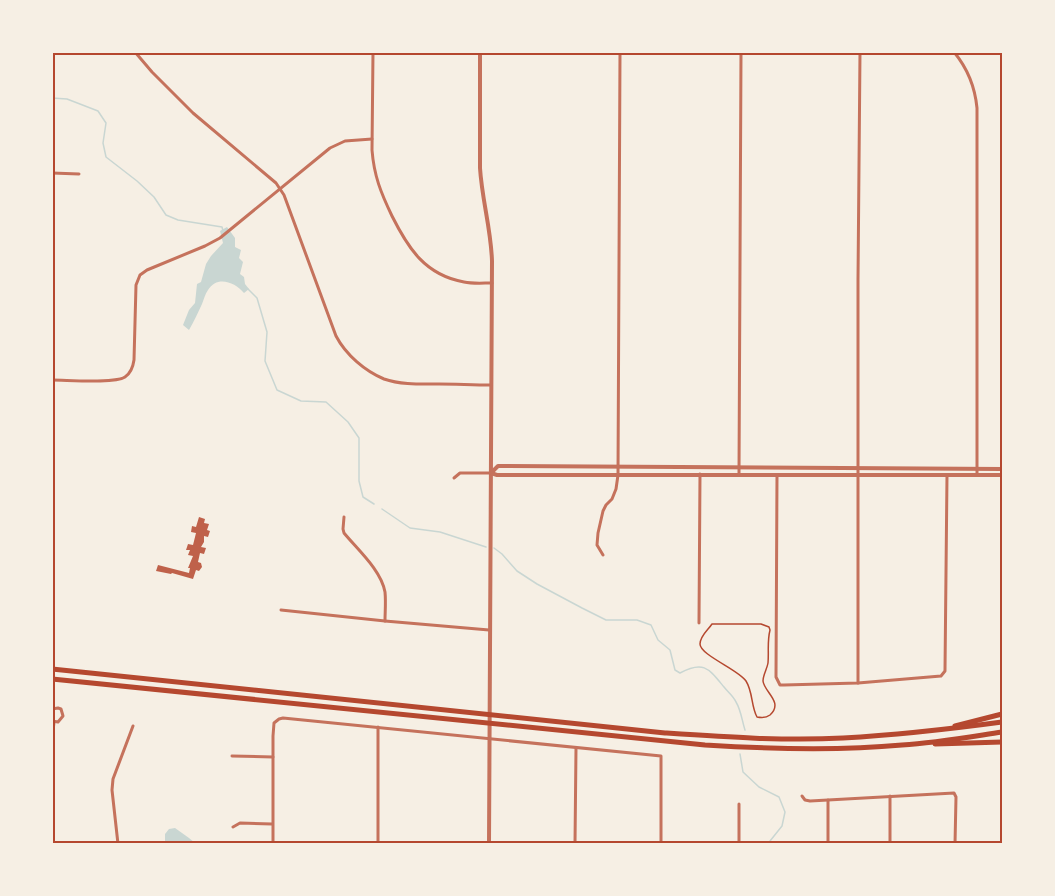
<svg xmlns="http://www.w3.org/2000/svg" width="1055" height="896" font-family="'Asap Condensed',sans-serif">
<style>
.water{fill:#c9d6d2}
.lines{fill:none;stroke-linecap:round;stroke-linejoin:round}
.stream{stroke:#c9d6d2;stroke-width:1.5}
.building{fill:#bf614a}
.path{stroke:#b5482f;stroke-width:1.5}
.minor{stroke:#c5725c;stroke-width:3}
.tertiary{stroke:#c5725c;stroke-width:4}
.motorway{stroke:#b5482f;stroke-width:5}
.neatline{fill:none;stroke:#b5482f;stroke-width:2}
</style>
<rect width="100%" height="100%" fill="#f6efe4"/>
<g class="water">
<path d="M 227,227 L 235,238 L 235,247 L 241,250 L 239,258 L 243,262 L 240,274 L 244,277 L 245,284 L 249,289 L 244,293 C 235,282 217,275 208,290 C 205,294 204,299 202,304 C 198,313 194,321 189,330 L 183,325 L 189,310 L 195,303 L 197,284 L 201,282 L 206,264 L 211,256 L 223,243 L 220,231 Z"/>
<polygon points="175,828 189,838 195,843 165,843 165,834 169,829"/>
</g>
<g class="lines">
<g class="stream">
<polyline points="52,98 67,99 98,111 106,123 103,143 106,157 137,181 154,197 166,215 178,220 222,227 223,231"/>
<polyline points="248,289 257,298 267,332 265,361 277,390 301,401 326,402 348,422 359,438 359,481 363,497 374,504"/>
<polyline points="382,509 410,528 440,532 486,547"/>
<path d="M 494,548 L 502,554 L 517,571 L 537,584 L 582,608 L 606,620 L 637,620 L 651,625 L 658,640 L 670,650 L 675,670 L 680,673 C 704,660 709,669 724,687 C 728,692 734,697 736,702 C 741,710 742,721 745,730"/>
<polyline points="740,754 743,772 759,787 779,797 785,812 782,826 770,841 769,844"/>
</g>
</g>
<polygon class="building" points="199,517 205,519 204,523 209,524 207,530 210,531 208,537 204,536 204,542 201,547 206,548 204,554 200,553 198,562 201,563 202,567 199,571 196,570 193,579 172,573 171,574 156,571 158,565 189,573 190,568 188,568 193,556 188,555 190,550 186,550 188,544 193,545 196,533 191,532 192,526 196,527"/>
<g class="lines">
<path class="path" d="M 712,624 L 761,624 L 769,627 L 770,630 C 767,642 769,651 768,663 C 767,669 763,675 763,681 C 764,692 784,702 770,715 C 766,718 762,718 757,717 C 751,706 753,692 746,681 C 739,670 700,655 700,644 C 700,636 708,630 712,624 Z"/>
<g class="minor">
<path d="M 135,52 L 152,72 L 193,113 L 276,183 L 284,195 L 336,336 C 346,355 365,371 384,379 C 401,385 421,384 439,384 C 456,384 473,385 491,385"/>
<path d="M 373,52 L 372,150 C 374,176 381,193 392,216 C 408,248 425,275 464,282 C 473,284 483,283 492,283"/>
<path d="M 954,52 C 968,69 975,87 977,108 L 977,475"/>
<polyline points="52,173 79,174"/>
<path d="M 52,380 C 68,380 114,384 125,377 C 131,373 133,367 134,360 L 136,285 L 140,275 L 147,270 L 205,246 L 220,238 L 330,148 L 345,141 L 372,139"/>
<polyline points="739,474 741,52"/>
<polyline points="777,475 776,677 780,685 784,685 858,683 941,676 945,671 947,475"/>
<polyline points="454,478 460,473 490,473"/>
<path d="M 344,517 L 343,529 L 344,533 C 358,550 381,570 385,592 C 386,602 385,612 385,621"/>
<polyline points="603,555 597,545 598,533 603,511 606,505 612,499 616,489 618,475 620,52"/>
<polyline points="281,610 385,621 489,630"/>
<polyline points="699,623 700,474"/>
<polyline points="858,683 858,280 860,52"/>
<polyline points="52,709 58,708 61,709 63,716 58,722 52,721"/>
<polyline points="378,727 378,844"/>
<polyline points="52,740 54,722"/>
<polyline points="232,756 273,757"/>
<polyline points="1002,763 1002,825"/>
<polyline points="802,796 805,800 810,801 954,793 956,797 955,844"/>
<polyline points="233,827 240,823 272,824"/>
<polyline points="118,844 112,790 113,779 133,726"/>
<polyline points="273,844 273,736 274,723 279,719 283,718 661,756 661,844"/>
<polyline points="575,844 576,748"/>
<polyline points="739,844 739,804"/>
<polyline points="828,844 828,800"/>
<polyline points="890,844 890,796"/>
</g>
<g class="tertiary">
<path d="M 480,52 L 480,168 C 482,200 491,229 492,261 L 489,844"/>
<polyline points="491,473 498,466 1002,469"/>
<polyline points="491,473 497,475 1002,475"/>
</g>
<g class="motorway">
<path d="M 52,669 L 665,733 C 725,737 784,741 843,738 C 897,735 950,729 1002,722"/>
<path d="M 52,679 L 705,745 C 770,749 837,751 902,745 C 936,743 969,737 1002,732"/>
<polyline points="955,726 1002,714"/>
<polyline points="935,744 1002,742"/>
</g>
</g>
<rect width="1055" height="896" fill="none" stroke="#f6efe4" stroke-width="108"/>
<rect x="54" y="54" width="947" height="788" class="neatline"/>
</svg>
